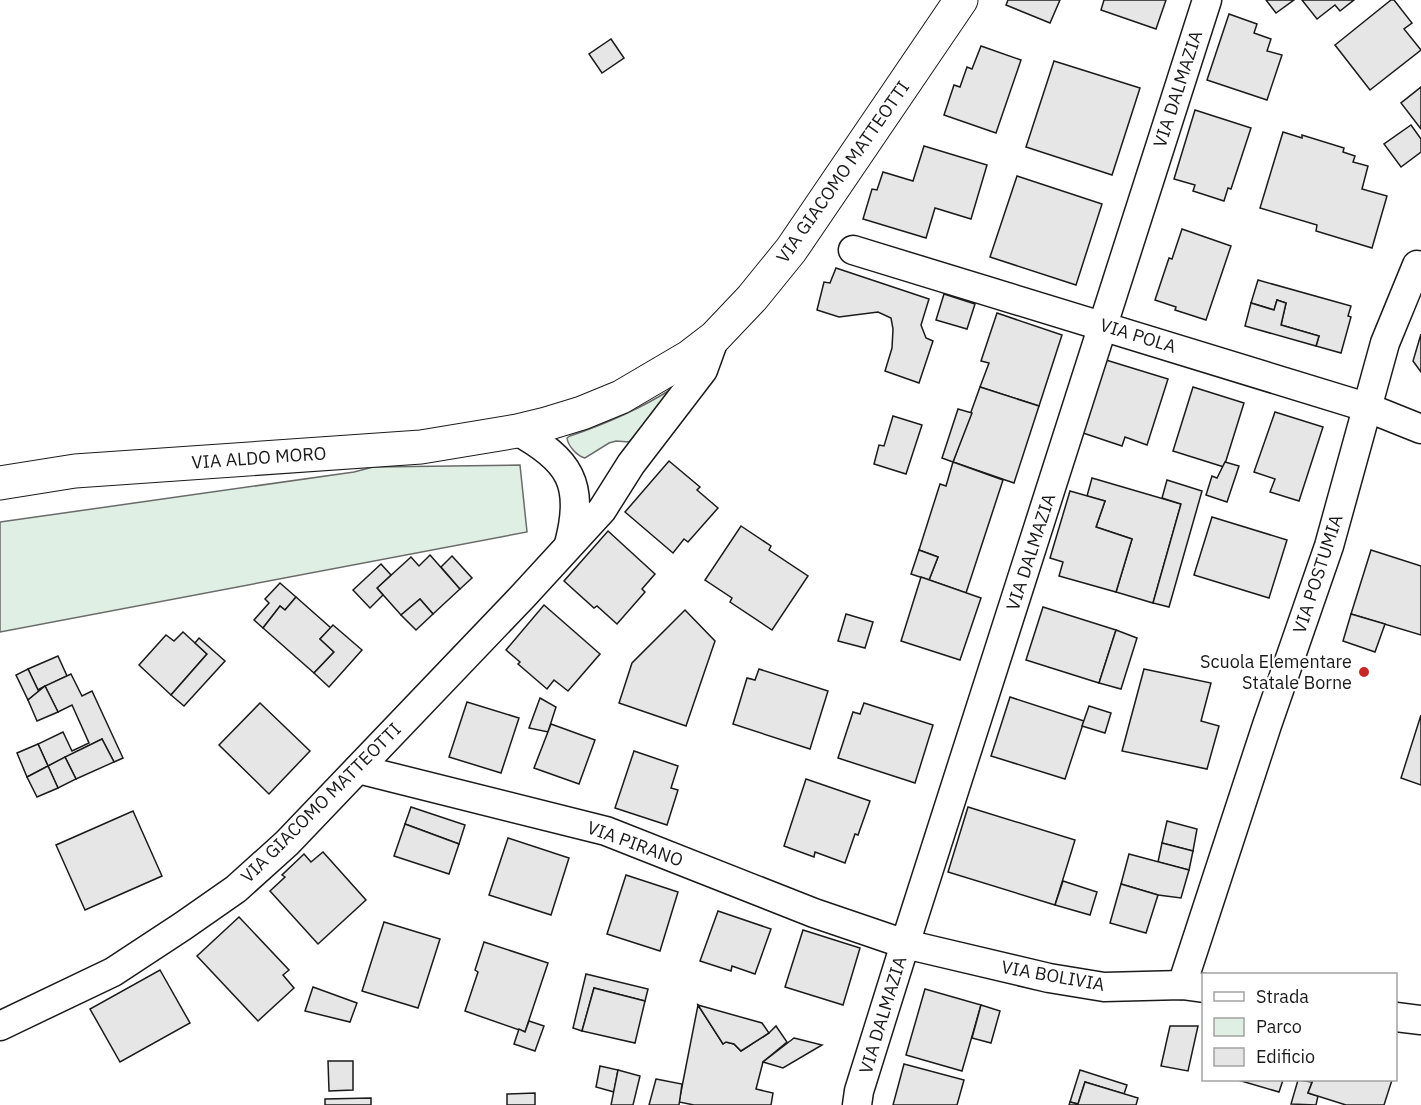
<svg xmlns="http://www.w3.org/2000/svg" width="1421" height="1105" font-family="'IBM Plex Sans',sans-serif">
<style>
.green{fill:#e0efe3;stroke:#6a6a6a;stroke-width:1.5}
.building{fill:#e6e6e6;stroke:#1a1a1a;stroke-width:1.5}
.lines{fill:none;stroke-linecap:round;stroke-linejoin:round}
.minor-casing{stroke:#1a1a1a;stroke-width:31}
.tertiary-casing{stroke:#1a1a1a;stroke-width:35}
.minor{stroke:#fff;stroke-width:28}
.tertiary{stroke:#fff;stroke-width:33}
.poi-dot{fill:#c62828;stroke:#fff;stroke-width:2}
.labels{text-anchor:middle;stroke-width:4.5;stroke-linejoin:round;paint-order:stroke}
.street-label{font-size:18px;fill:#1a1a1a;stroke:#fff}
.poi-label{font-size:18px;fill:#1a1a1a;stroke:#fff;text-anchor:end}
</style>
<rect width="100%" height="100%" fill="#fff"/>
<g class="green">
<path d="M 670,390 L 672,393 L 629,442 L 616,441 L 609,443 L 585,458 C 577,456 568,446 567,438 L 570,436 C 605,424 638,410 670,390 Z"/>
<polygon points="520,465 527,532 0,632 0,522 354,472 373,467"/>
</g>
<g class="building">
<polygon points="1008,0 1060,0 1050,23 1006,5"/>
<polygon points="1104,0 1166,0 1156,29 1101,10"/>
<polygon points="1266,0 1294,0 1276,13"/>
<polygon points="1302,0 1354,0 1340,11 1335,5 1317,19"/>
<polygon points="1391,0 1394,0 1412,23 1404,29 1421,50 1370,90 1335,45"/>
<polygon points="1229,14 1257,24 1254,33 1271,39 1267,51 1282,55 1267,100 1207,80"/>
<polygon points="611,39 624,58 602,73 589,54"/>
<polygon points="981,46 1021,60 996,133 944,115 954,85 960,87 967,67 972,69"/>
<polygon points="1054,61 1140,88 1112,175 1026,147"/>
<polygon points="1421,87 1421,129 1401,103"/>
<polygon points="1195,110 1251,128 1231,189 1228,188 1224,201 1193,191 1195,185 1174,179"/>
<polygon points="1411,125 1421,139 1421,152 1401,167 1384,144"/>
<polygon points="1283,132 1302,138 1302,135 1344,148 1343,152 1355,156 1353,162 1368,166 1362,189 1387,196 1372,248 1316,231 1317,225 1260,208"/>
<polygon points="924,146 987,165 971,219 935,208 926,238 863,219 872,189 877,190 883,172 913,181"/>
<polygon points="1017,176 1102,204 1076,285 990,257"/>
<polygon points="1182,229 1231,246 1206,320 1175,310 1176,307 1155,300 1169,258 1172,259"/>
<polygon points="836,268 929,299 921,325 926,338 933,341 919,383 885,371 892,348 893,329 891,318 878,312 839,317 817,310 824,282 830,283"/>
<polygon points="1258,280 1351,306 1348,316 1351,317 1341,353 1316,346 1319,336 1281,325 1286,303 1277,300 1274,310 1251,303"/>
<polygon points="944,294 975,304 967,329 936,320"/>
<polygon points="1277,300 1286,303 1281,325 1319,336 1316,346 1245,326 1251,303 1274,310"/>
<polygon points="997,313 1062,335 1039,406 980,387 989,363 981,361"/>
<polygon points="1421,334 1421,372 1413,361"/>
<polygon points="1106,360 1168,379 1147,445 1125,437 1122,446 1083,433"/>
<polygon points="980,387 1039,406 1014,483 953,462"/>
<polygon points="1193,387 1244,403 1224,467 1173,451"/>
<polygon points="958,409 972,413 953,462 942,458"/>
<polygon points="1275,412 1323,427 1299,501 1270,492 1275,479 1254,472"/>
<polygon points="893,416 922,425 906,474 874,464 879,445 884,446"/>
<polygon points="669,461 700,487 697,490 718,508 688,542 684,539 673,553 625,512"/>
<polygon points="953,462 1003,480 966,593 929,580 938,557 919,550 940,484 946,486"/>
<polygon points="1225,462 1239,466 1227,502 1206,495 1212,476 1217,478"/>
<polygon points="1092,478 1181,504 1153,603 1116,592 1132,539 1096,527 1105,501 1087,496"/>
<polygon points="1167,480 1202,491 1169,607 1153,603 1181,504 1162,498"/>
<polygon points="1070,491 1105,501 1096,527 1132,539 1116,592 1059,576 1063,562 1050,558"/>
<polygon points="1212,517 1287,540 1269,598 1194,575"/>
<polygon points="741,526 771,546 769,550 808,576 772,630 730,602 732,598 705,580"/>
<polygon points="608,531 655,574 642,589 645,592 617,624 597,606 594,608 564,581"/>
<polygon points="919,550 938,557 929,580 911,574"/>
<polygon points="1371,550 1421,566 1421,635 1351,614"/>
<polygon points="430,555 460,589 433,614 420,599 401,615 377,588 411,557 419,566"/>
<polygon points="452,556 472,578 460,589 441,567"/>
<polygon points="381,564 391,575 377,588 383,595 370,608 353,590"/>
<polygon points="921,577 981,598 960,660 901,641"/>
<polygon points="280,583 296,597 285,610 280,606 263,628 254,620 269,603 265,599"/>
<polygon points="296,597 331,628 320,639 334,652 314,673 263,628 280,606 285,610"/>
<polygon points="420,599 433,614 416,630 401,615"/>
<polygon points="544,605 600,654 568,691 554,680 547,689 518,664 520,662 506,650"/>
<polygon points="1043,607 1116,630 1099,683 1026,660"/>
<polygon points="685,610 715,641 686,726 619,703 632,663"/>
<polygon points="846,614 873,622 865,648 838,641"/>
<polygon points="1351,614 1385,624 1375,652 1343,641"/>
<polygon points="333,625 362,650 329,687 314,673 334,652 320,639"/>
<polygon points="1116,630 1137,638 1121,689 1099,683"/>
<polygon points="183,632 207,654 171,695 139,665 166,635 174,641"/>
<polygon points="199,638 225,661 184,706 171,695 207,654 195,643"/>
<polygon points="58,656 67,676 38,690 28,669"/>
<polygon points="28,669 38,690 45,686 28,700 16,675"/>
<polygon points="759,669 828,691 810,749 733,724 747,678 755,680"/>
<polygon points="1144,669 1211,683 1201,721 1219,726 1207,769 1122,751"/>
<polygon points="71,674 82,696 92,691 123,758 114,762 102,739 48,766 38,744 63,732 72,751 89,743 72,705 58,712 45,686"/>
<polygon points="45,686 58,712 37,721 28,700"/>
<polygon points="1010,697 1084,721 1065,779 991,756"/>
<polygon points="540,698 556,707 548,732 529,728"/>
<polygon points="467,702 519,718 501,773 449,757"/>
<polygon points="260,703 310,751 269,794 219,745"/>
<polygon points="864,703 933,725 915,783 838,758 853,712 860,714"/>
<polygon points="1089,706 1111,713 1105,733 1082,726"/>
<polygon points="1421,715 1421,785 1401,778"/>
<polygon points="551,724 595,740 579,784 534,768"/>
<polygon points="102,739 114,762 76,779 65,757"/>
<polygon points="38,744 48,766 27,777 17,753"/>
<polygon points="634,751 678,766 671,788 678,790 667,825 615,808"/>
<polygon points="65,757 76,779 58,788 48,766"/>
<polygon points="48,766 58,788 37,797 27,777"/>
<polygon points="806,779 870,801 858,835 855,834 845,863 815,852 814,857 784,846"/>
<polygon points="411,807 465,825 459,844 405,824"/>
<polygon points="968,807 1075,840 1055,905 948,872"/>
<polygon points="133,811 162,876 85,910 56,845"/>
<polygon points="1167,821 1197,829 1193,851 1162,843"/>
<polygon points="405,824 459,844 449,874 394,856"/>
<polygon points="508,838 569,858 551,915 489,895"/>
<polygon points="1162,843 1193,851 1189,870 1158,862"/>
<polygon points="323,852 366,900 318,944 270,891 285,877 282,875 304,854 311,862"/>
<polygon points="1129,854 1189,870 1181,898 1158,895 1121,884"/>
<polygon points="626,875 678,892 660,951 607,934"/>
<polygon points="1063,881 1097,892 1090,915 1055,905"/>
<polygon points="1121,884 1158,895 1146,933 1110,923"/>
<polygon points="718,911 771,929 755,974 732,966 731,971 700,961"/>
<polygon points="239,917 289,970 283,975 294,988 258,1021 197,956"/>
<polygon points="384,922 440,939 418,1008 362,991"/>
<polygon points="803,930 860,948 843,1005 785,987"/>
<polygon points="484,942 548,963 525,1032 465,1011 478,972 475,970"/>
<polygon points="160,970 190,1023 120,1062 90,1009"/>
<polygon points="586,974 648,989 645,1001 594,988 582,1031 573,1028"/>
<polygon points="313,987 357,1003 350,1022 305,1011"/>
<polygon points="594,988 645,1001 635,1043 582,1031"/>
<polygon points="925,989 981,1005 962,1071 906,1055"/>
<polygon points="698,1005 723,1044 726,1042 734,1044 741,1051 769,1033 776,1026 787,1042 763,1062 756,1089 773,1093 771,1105 694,1105 679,1102"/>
<polygon points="698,1005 762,1023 769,1033 741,1051 734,1044 726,1042 723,1044"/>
<polygon points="981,1005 1000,1011 991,1043 972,1038"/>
<polygon points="529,1021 544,1026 535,1051 514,1044 519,1029 525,1032"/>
<polygon points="1170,1026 1198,1026 1188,1071 1161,1066"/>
<polygon points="794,1038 822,1045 783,1068 763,1062"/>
<polygon points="328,1061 353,1061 353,1090 329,1091"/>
<polygon points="904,1064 964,1080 957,1105 893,1105"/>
<polygon points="600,1066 618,1070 614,1092 596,1087"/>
<polygon points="618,1070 640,1076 633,1105 611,1105"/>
<polygon points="1080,1070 1127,1085 1124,1094 1085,1082 1078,1104 1070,1102"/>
<polygon points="656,1079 682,1084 679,1105 649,1105"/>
<polygon points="1238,1080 1283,1080 1279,1092"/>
<polygon points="1298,1080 1312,1082 1308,1093 1318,1096 1316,1105 1291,1104"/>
<polygon points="1313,1080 1392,1080 1384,1105 1346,1105 1308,1093"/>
<polygon points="1085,1082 1138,1098 1136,1105 1069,1105 1070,1102 1078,1104"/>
<polygon points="535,1093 535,1105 507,1105 507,1094"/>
<polygon points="371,1098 371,1105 325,1105 325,1099"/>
</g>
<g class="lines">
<defs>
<g id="minor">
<polyline points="853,250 1366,407 1421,429"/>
<path d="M 517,431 C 570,460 585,484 569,544"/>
<polyline points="358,769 606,831 814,913 905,944 1049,978 1104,987 1182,985 1204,988"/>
<polyline points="1182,985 1267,725 1329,546 1385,343 1417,265"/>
<polyline points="1396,1017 1421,1020"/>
<polyline points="0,1026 113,972 183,926 236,889 287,843 524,595 602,510 631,464 703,370 715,337"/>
<polyline points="857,1105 859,1091 905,944 1207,0"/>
</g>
<polyline id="tertiary" points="0,483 75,471 421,447 517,431 546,424 582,413 621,397 689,357 715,337 752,298 791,250 961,0"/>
</defs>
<use href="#minor" class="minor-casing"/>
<use href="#tertiary" class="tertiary-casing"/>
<use href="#minor" class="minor"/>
<use href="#tertiary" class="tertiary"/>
</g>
<circle class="poi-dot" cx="1364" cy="672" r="6"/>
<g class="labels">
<g class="street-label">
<text transform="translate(1178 89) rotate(-72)" y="6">VIA DALMAZIA</text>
<text transform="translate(843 172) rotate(-55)" y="6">VIA GIACOMO MATTEOTTI</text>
<text transform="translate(1138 336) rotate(17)" y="6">VIA POLA</text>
<text transform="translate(259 458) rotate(-4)" y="6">VIA ALDO MORO</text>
<text transform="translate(1031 552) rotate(-72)" y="6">VIA DALMAZIA</text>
<text transform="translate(1318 574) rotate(-72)" y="6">VIA POSTUMIA</text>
<text transform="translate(321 803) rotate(-45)" y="6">VIA GIACOMO MATTEOTTI</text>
<text transform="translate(635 844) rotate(20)" y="6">VIA PIRANO</text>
<text transform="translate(1053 976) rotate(10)" y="6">VIA BOLIVIA</text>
<text transform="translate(883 1015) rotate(-73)" y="6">VIA DALMAZIA</text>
</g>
<g class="poi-label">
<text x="1352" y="668">Scuola Elementare<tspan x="1352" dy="21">Statale Borne</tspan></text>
</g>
</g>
<rect x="1202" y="973" width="195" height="108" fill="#ffffff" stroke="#a3a3a3" stroke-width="1.5"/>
<rect x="1214" y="992" width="30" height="9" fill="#ffffff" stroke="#a3a3a3" stroke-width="1.5"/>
<text x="1256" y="1003" font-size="18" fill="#1a1a1a">Strada</text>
<rect x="1214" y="1018" width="30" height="18" fill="#e0efe3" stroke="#a3a3a3" stroke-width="1.5"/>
<text x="1256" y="1033" font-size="18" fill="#1a1a1a">Parco</text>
<rect x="1214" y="1048" width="30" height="18" fill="#e6e6e6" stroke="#a3a3a3" stroke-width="1.5"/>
<text x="1256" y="1063" font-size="18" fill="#1a1a1a">Edificio</text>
</svg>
